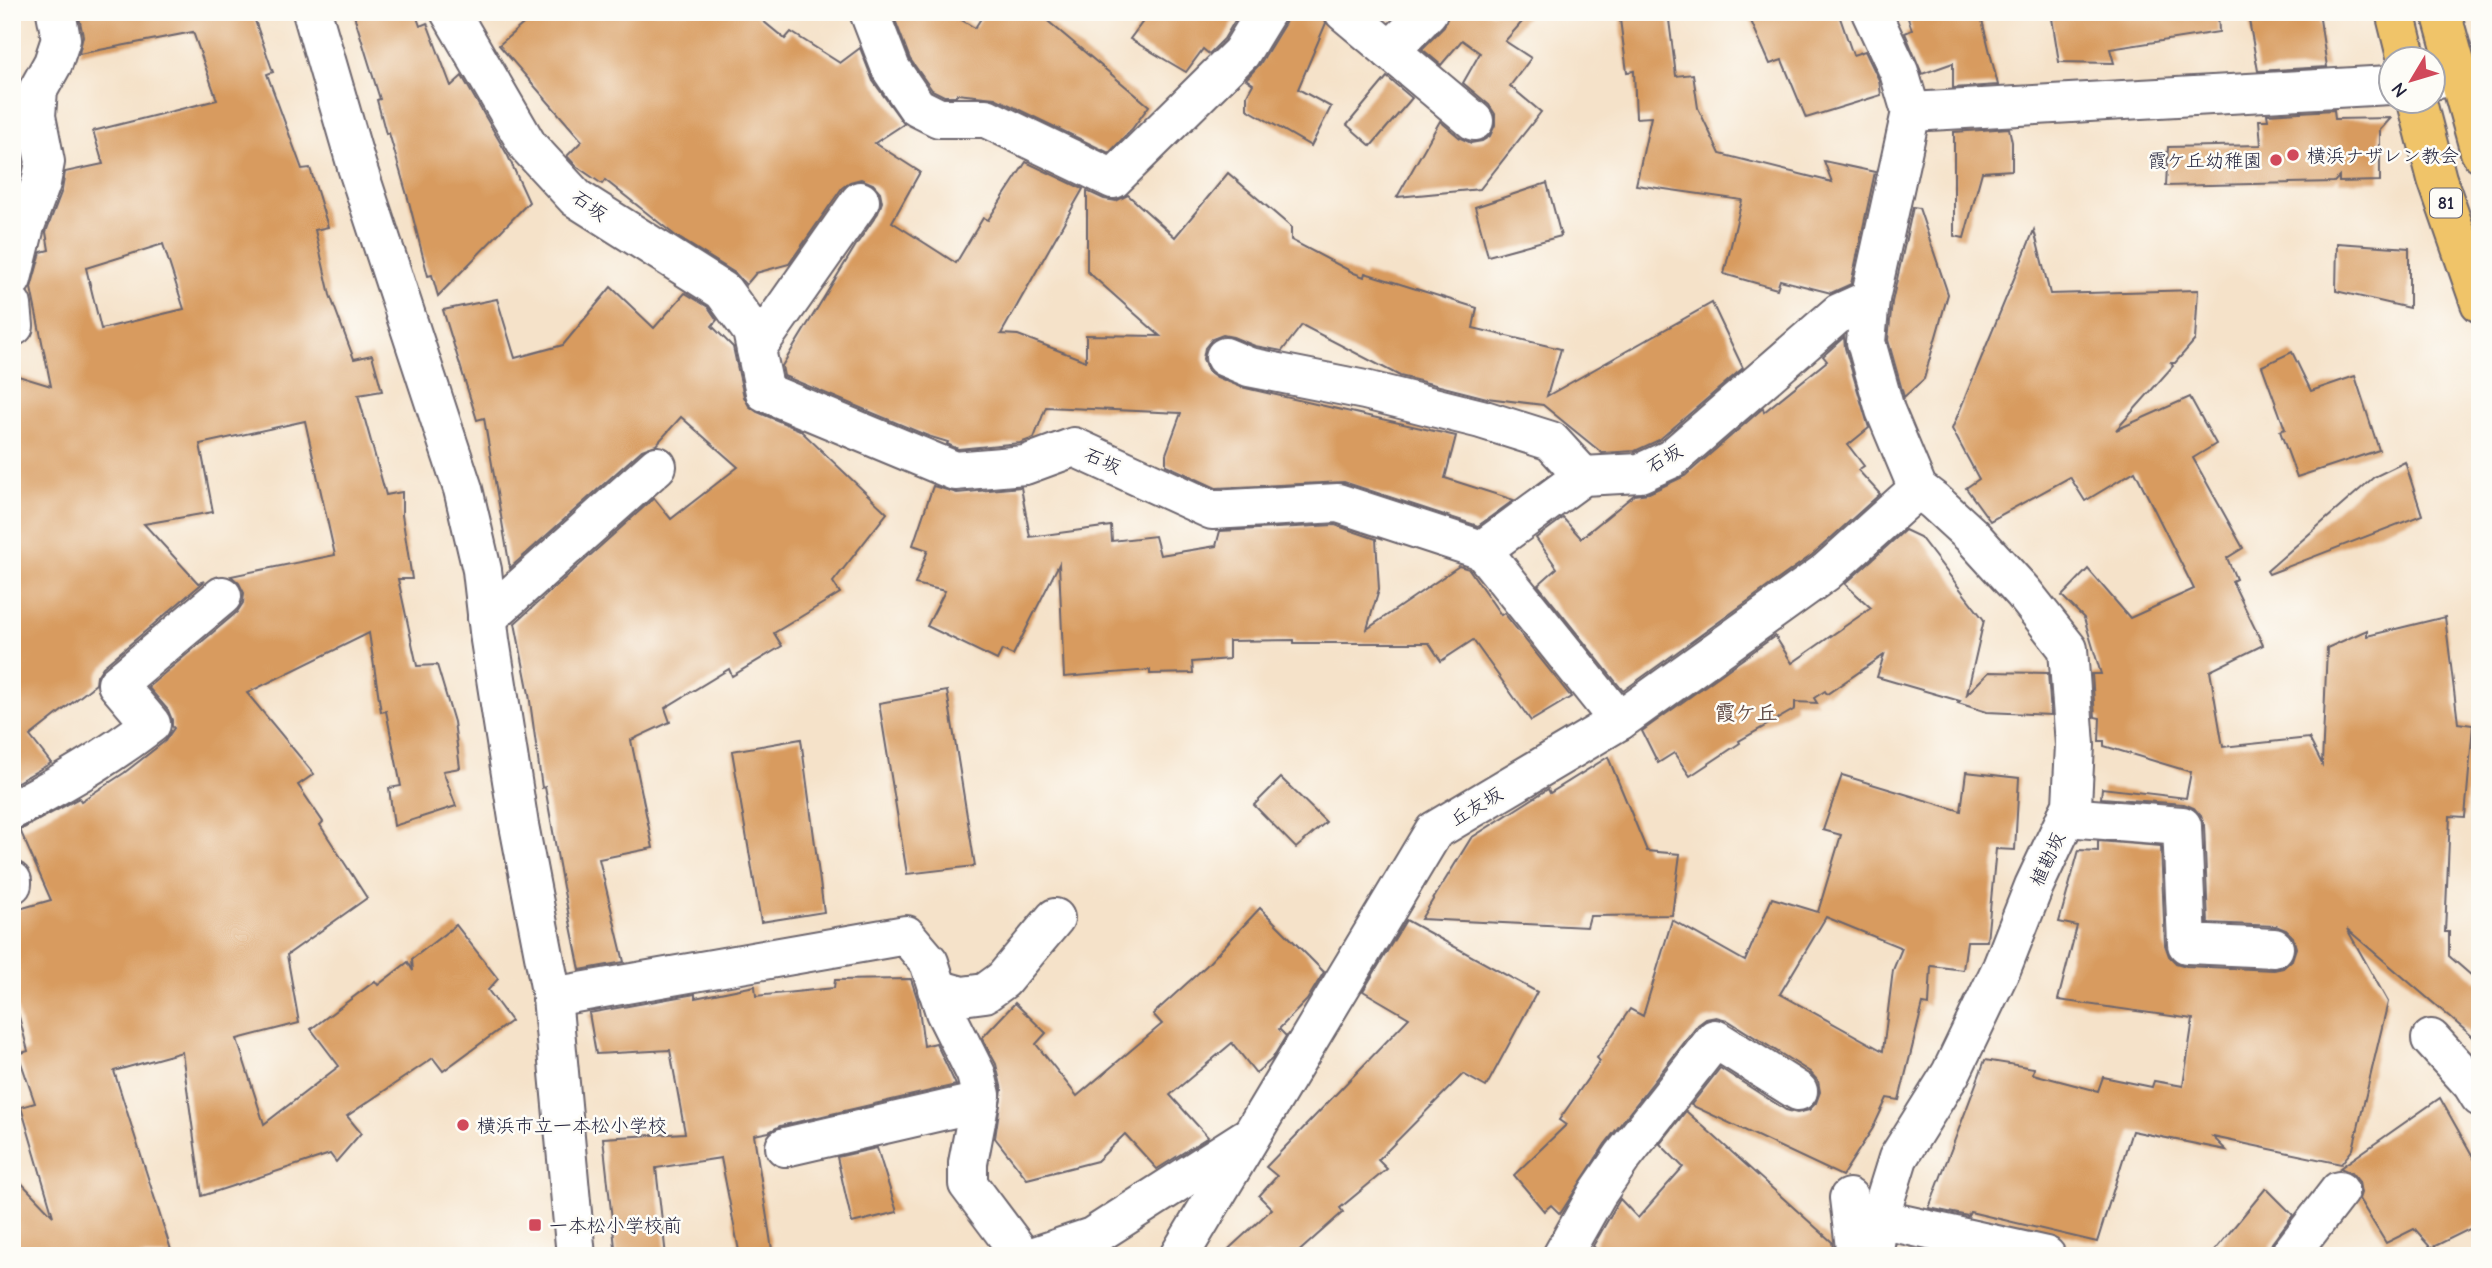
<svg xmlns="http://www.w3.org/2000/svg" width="2492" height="1268" font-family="'Comic Neue','Klee One',sans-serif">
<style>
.building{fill:#d89b5e;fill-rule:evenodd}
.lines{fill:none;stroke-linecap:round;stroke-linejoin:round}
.minor-casing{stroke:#6c656d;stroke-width:42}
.major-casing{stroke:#6c656d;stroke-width:42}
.minor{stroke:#fff;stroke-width:38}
.major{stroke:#f0c469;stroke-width:38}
.poi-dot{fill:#d1495b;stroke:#fdfcf7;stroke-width:2.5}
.labels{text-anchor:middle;stroke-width:5;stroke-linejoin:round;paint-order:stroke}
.shield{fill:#fdfcf7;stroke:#646373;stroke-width:2}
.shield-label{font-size:18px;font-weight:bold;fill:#22223b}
.poi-label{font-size:19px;fill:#22223b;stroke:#fdfcf7;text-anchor:start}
.street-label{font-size:19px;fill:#22223b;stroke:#fdfcf7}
.neighbourhood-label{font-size:21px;font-weight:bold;fill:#624c47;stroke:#fdfcf7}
</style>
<rect width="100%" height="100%" fill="#fdfcf7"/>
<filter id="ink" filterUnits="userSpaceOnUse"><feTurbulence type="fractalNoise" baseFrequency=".0143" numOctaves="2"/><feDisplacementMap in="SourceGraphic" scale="14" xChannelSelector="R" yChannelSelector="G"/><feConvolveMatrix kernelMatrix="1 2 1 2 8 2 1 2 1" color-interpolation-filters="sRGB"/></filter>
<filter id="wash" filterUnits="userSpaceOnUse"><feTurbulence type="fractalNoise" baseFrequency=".00686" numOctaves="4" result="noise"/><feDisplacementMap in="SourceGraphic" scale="28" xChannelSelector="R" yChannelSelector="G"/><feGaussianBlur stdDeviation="1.57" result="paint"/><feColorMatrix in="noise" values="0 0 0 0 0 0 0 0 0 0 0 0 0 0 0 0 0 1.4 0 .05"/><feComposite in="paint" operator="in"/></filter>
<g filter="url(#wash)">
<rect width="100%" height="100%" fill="#f5e2c9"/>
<g id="blocks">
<g class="building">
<path d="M 78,12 L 252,12 L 273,72 L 267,74 L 302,169 L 310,168 L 328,227 L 315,230 L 330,295 L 354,359 L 372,355 L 382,391 L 358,395 L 386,495 L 402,492 L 402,515 L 412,579 L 398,579 L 417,666 L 437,665 L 454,722 L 460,768 L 443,771 L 456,806 L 394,826 L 389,788 L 401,786 L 386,711 L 381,712 L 369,633 L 247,693 L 314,774 L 298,785 L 323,822 L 320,825 L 367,898 L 287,955 L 299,1023 L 237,1039 L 264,1124 L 339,1066 L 311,1029 L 375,981 L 378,985 L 408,962 L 413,971 L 412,959 L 456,925 L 498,979 L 488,990 L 511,1021 L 443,1071 L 433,1058 L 347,1116 L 361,1133 L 336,1162 L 330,1154 L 202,1196 L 182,1052 L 114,1071 L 173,1256 L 12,1256 L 12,1173 L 53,1216 L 21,1107 L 35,1103 L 18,1054 L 28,1051 L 12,990 L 12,911 L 51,900 L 20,830 L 79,798 L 81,801 L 124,773 L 165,741 L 174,728 L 172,726 L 172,720 L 168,710 L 148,687 L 237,612 L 243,603 L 244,593 L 239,583 L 231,576 L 335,555 L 305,421 L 200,444 L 213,512 L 144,524 L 198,583 L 205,581 L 103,667 L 97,676 L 96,684 L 30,736 L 51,763 L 12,785 L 12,374 L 51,386 L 31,288 L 41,252 L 49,250 L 46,232 L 62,190 L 65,172 L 103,164 L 93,131 L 217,100 L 193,32 L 79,54 L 83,36 ZM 163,244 L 184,309 L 101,329 L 86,268 Z"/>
<polygon points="353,12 415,12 420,26 427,23 451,86 462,76 508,156 529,202 438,296 432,275 428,276 409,202 389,133 386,134 377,100 380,99"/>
<polygon points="537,12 752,12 785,39 791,32 840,63 860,48 873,81 904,124 875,143 920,172 892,222 956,263 983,218 988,220 1026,162 1083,189 1001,334 1018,335 1086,361 1086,335 1160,336 1087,271 1087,191 1104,199 1116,201 1128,195 1175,237 1228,173 1291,227 1291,240 1354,273 1364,277 1365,273 1477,308 1473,328 1561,349 1547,396 1712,303 1743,368 1659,440 1635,451 1602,453 1543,405 1487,398 1400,376 1302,325 1282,351 1255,346 1233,337 1223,335 1212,339 1205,348 1203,359 1208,371 1217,377 1241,387 1456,436 1445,478 1514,500 1478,526 1344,482 1216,488 1166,465 1166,454 1181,413 1046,407 1034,438 1020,443 958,449 947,444 948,442 928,436 784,376 782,366 856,245 878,213 882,202 880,192 873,184 861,179 850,182 842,188 789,264 756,273 746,285 735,273 676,236 605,180 602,184 576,166 567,156 582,141 499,45"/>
<polygon points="897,12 948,12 975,28 985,12 1037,12 1149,106 1132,129 1109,153 995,98 957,94 956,96 944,96 932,90 910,59 894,17"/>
<polygon points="1150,12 1240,12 1224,39 1209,54 1203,49 1186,72 1130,39"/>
<polygon points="1288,12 1323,12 1326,23 1298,89 1331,107 1311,146 1247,109 1247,95 1253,84 1246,79 1260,64 1285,23"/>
<polygon points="1449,12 1531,12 1505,41 1531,58 1510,86 1541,112 1480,189 1397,197 1440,121 1460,138 1471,143 1482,141 1490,136 1495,125 1495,114 1489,105 1463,83 1480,53 1462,40 1441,65 1422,49 1444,27"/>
<polygon points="1619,12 1668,12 1676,76 1693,74 1698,108 1720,154 1832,182 1824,161 1875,172 1851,284 1831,293 1780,280 1777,289 1724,274 1742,200 1636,185 1651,117 1636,118 1634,71 1627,72"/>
<polygon points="1747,12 1838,12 1853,55 1865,51 1879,80 1881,95 1806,118 1782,60 1770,64"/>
<polygon points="1906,12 1980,12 1998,85 1953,88 1953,63 1922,74 1905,33 1912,30"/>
<polygon points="2051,12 2218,12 2219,32 2110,49 2114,63 2059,62"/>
<polygon points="2298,12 2319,12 2327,67 2258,71 2249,20"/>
<polygon points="1387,77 1412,98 1371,146 1347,125"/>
<polygon points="2334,110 2335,119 2391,118 2380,130 2380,181 2339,182 2339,177 2334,182 2166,186 2168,147 2261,145 2259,120 2268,120 2267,114"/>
<polygon points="2009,128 2012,142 2012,170 1982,172 1964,238 1954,236 1954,132"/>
<polygon points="1547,183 1561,236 1488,256 1475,207"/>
<polygon points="1913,207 1919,208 1948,294 1924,379 1904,397 1888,340 1892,302"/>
<polygon points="2034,230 2050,294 2198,290 2195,340 2175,363 2171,363 2173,366 2116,430 2190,397 2216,444 2193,458 2243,548 2227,558 2236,579 2232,581 2263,645 2210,671 2223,747 2309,738 2322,764 2327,648 2367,630 2367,636 2445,617 2458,723 2473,725 2465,817 2450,816 2445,932 2449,932 2449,956 2480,983 2480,1043 2347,929 2388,1002 2353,1149 2341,1164 2213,1137 2226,1150 2132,1131 2097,1242 1970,1212 1968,1216 1929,1208 1985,1060 2034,1068 2033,1074 2098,1091 2103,1077 2152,1087 2154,1081 2183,1086 2193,1019 2058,1000 2077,926 2059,922 2079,850 2098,851 2098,841 2161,846 2165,945 2169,956 2176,963 2186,966 2274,970 2283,968 2292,960 2296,948 2293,937 2286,930 2276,926 2208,923 2204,825 2201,816 2194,808 2184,804 2101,798 2102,788 2186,798 2191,772 2104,746 2104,741 2099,741 2100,718 2095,717 2092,674 2101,674 2084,618 2062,596 2088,569 2130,618 2194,589 2135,471 2085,501 2070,477 1990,521 1966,488 1979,479 1952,429"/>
<polygon points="2337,243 2409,248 2409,308 2336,291"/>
<polygon points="611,287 654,328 685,293 708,307 717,320 712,326 733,347 744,397 749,406 757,412 800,430 887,513 833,582 840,593 774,633 782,646 732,676 729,669 665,708 670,722 631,740 653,848 599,859 624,962 580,970 563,887 545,787 542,788 529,694 515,623 654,498 671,519 738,467 681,417 656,445 642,450 510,568 484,418 477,420 443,310 497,299 515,358 563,345"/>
<polygon points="1844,337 1845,348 1869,428 1848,445 1864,466 1858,470 1880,494 1812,555 1623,691 1538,585 1557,568 1536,538 1563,518 1581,538 1634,495 1649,493 1685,476 1763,408 1764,412 1827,361 1823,356"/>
<polygon points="2292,352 2311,391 2355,376 2379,450 2297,477 2280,431 2285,429 2262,366"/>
<polygon points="2405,462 2422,515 2269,574 2267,571 2374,477"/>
<polygon points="933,486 957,493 1021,487 1030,537 1111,526 1112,541 1155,536 1160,555 1216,546 1220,531 1335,525 1376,539 1379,589 1367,629 1459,566 1469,569 1501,615 1504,613 1571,697 1531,721 1473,640 1441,661 1429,643 1294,643 1294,640 1229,641 1229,659 1192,662 1193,673 1150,674 1150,670 1064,677 1059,564 1013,655 1002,650 997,660 927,626 945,591 915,584 928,550 913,545"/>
<polygon points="1905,530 1920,537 1984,620 1967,694 1989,672 2048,673 2051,715 1987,712 1958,703 1960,701 1877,677 1884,655 1827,694 1825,691 1814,698 1817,703 1795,702 1795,709 1739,741 1740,743 1690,776 1674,753 1658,763 1642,731 1775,636 1792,663 1871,608 1845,584"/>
<polygon points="947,691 975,866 907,874 879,703"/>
<polygon points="801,739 824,912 761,922 732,751"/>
<polygon points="1608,757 1647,851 1680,854 1672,915 1590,916 1587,927 1421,919 1471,838 1548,789 1550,793"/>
<path d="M 1966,772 L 2019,778 L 2015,850 L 1996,849 L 1987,941 L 1967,941 L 1963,970 L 1931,966 L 1929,1005 L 1923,1004 L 1899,1100 L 1887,1098 L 1873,1128 L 1842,1176 L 1691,1105 L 1720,1068 L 1786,1110 L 1797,1113 L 1809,1110 L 1816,1103 L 1820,1092 L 1818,1081 L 1810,1072 L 1727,1020 L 1716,1017 L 1706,1019 L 1698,1025 L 1605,1144 L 1560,1214 L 1551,1205 L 1544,1211 L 1514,1175 L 1566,1125 L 1559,1120 L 1600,1061 L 1597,1058 L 1630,1009 L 1643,1016 L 1672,920 L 1745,961 L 1772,898 L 1818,912 L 1841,835 L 1823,830 L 1842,775 L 1961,811 ZM 1826,917 L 1902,948 L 1893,970 L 1883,1051 L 1780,994 Z"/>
<polygon points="1281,778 1326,822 1296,848 1254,805"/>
<polygon points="1260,908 1324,972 1307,1000 1279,1029 1286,1036 1272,1059 1256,1073 1232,1043 1170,1095 1208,1137 1157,1169 1125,1134 1097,1161 1027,1179 995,1138 1002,1090 996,1064 982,1038 1015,1003 1046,1033 1036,1044 1077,1096 1162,1024 1153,1014 1206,966"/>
<polygon points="1406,920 1537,992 1486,1087 1463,1074 1378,1160 1387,1169 1340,1208 1343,1212 1294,1256 1221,1256 1272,1209 1259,1196 1277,1176 1266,1167 1409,1018 1363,991"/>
<polygon points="911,979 918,1001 924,1046 936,1043 956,1085 780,1126 769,1132 754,1135 773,1256 740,1256 721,1158 656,1168 666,1256 616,1256 603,1138 685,1133 670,1050 596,1054 589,1013 695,994 695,998 755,986 756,996 834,988 835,980"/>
<polygon points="2440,1098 2480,1169 2480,1224 2431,1248 2414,1229 2386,1243 2359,1199 2361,1193 2359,1182 2352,1173 2340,1168"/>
<polygon points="1686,1111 1832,1242 1834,1256 1603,1256 1593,1246 1620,1199 1638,1218 1683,1167 1660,1144"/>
<polygon points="877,1148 897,1212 852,1223 837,1157"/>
<polygon points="2266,1188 2293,1215 2272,1243 2268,1256 2210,1256"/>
</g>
</g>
</g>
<g filter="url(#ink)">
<use href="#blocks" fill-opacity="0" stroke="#6c656d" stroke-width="2"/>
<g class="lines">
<defs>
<g id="minor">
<polyline points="312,12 357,167 463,489 482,570 490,640 519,825 552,997 576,1256"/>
<polyline points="450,12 528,146 576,198 723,291 752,331 765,392 955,471 1025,465 1074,447 1212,510 1338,503 1482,550 1583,476 1640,473 1671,459 1839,313 1870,299"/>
<polyline points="869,12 891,69 917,107 939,118 986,118 1113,179 1241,53 1266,12"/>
<polyline points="1344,12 1474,121"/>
<polyline points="1871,12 1899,72 1911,112 1870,299 1866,342 1885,410 1918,489 1934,501 1971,535 2023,592 2068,649 2075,745 2072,805 2034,886 2002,967 1951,1073 1898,1158 1879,1219 1873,1256"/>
<polyline points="1390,51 1428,12"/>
<polyline points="2432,80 2458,76"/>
<polyline points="1911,112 2390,85"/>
<polyline points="12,279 25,226 41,183 45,162 36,116 38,90 53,63 61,39 56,12"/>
<polyline points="12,305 14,326"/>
<polyline points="756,349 860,201"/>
<polyline points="1225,357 1249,367 1365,390 1481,419 1551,441 1583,476"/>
<polyline points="1482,550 1619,721"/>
<polyline points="487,618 657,466"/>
<path d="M 12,810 C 61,784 107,758 151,724 L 117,684 L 222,596"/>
<polyline points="2066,817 2182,826 2187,944 2274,948"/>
<polyline points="12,881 12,884"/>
<polyline points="937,989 962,996 985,993 1003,980 1055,918"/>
<polyline points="552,997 906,935 929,962 945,1012 976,1074 981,1095 968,1163 968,1184 1022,1256"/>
<polyline points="2431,1039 2472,1084 2480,1097"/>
<polyline points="785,1147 980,1102"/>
<polyline points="1849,1198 1856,1256"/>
<polyline points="1879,1219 2046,1256"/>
<polyline points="1035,1256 1092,1237 1245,1139"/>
<polyline points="1179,1256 1434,831 1619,721 1826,572 1918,489"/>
<polyline points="1562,1256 1597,1194 1623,1156 1715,1039 1798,1091"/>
<polyline points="2289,1256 2339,1191"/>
</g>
<g id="major">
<polyline points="2395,12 2407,60"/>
<polyline points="2441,12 2480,152"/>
<polyline points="2417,102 2437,179 2480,303"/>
</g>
</defs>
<use href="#minor" class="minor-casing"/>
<use href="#major" class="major-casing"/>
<use href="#minor" class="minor"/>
<use href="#major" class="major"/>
</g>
</g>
<g class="poi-dot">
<circle cx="2293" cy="155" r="7"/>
<circle cx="2276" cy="160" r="7"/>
<circle cx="463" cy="1125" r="7"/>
<rect x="528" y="1218" width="14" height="14" rx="3.5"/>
</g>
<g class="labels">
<rect class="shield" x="2430" y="188.5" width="32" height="29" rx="5"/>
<g class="shield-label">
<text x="2446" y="209">81</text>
</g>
<g class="poi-label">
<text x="2307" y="162">横浜ナザレン教会</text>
<text x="2262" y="167" text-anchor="end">霞ケ丘幼稚園</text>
<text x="477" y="1132">横浜市立一本松小学校</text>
<text x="549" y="1232">一本松小学校前</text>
</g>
<g class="street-label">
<text transform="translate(590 205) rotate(36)" y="7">石坂</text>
<text transform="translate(1664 458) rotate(-31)" y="7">石坂</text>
<text transform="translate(1103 460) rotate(24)" y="7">石坂</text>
<text transform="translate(1476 806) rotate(-31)" y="7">丘友坂</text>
<text transform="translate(2047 859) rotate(-65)" y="7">植勘坂</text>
</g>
<g class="neighbourhood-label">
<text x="1746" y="720">霞ケ丘</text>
</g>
</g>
<rect width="2492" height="1268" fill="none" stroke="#fdfcf7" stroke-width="42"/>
<g transform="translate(2412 80) rotate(232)"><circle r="33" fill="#fdfcf7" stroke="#a5a5ac" stroke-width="2"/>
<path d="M0-5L12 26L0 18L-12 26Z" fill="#d1495b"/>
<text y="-10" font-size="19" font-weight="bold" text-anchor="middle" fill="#22223b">N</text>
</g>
</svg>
